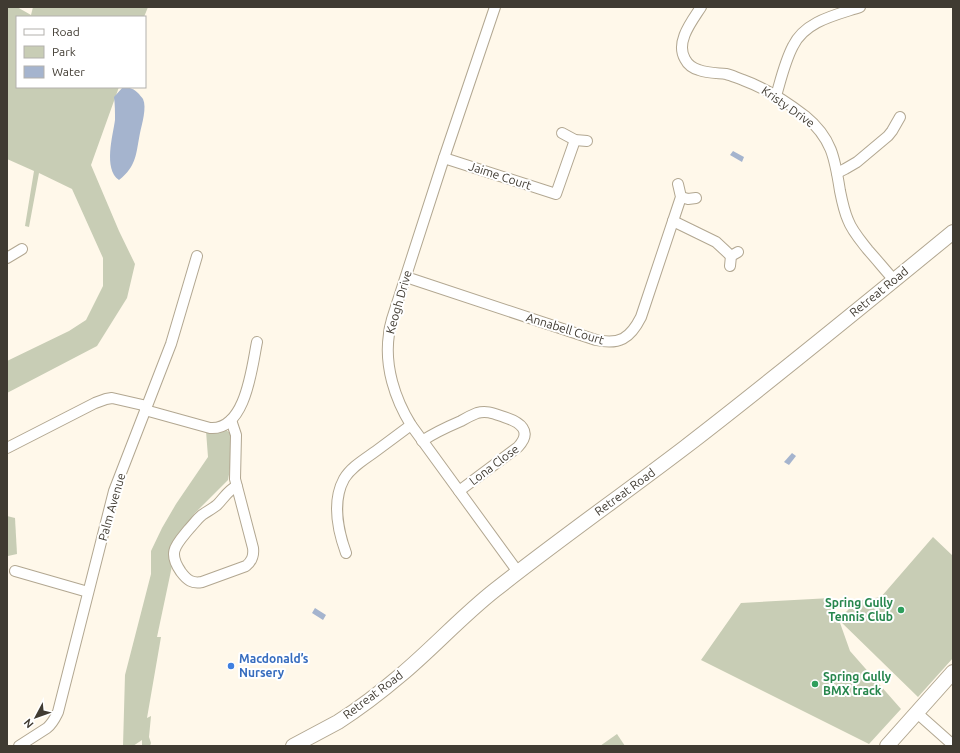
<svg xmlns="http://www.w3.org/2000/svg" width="960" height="753" font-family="Ubuntu,sans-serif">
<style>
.green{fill:#c8cdb5}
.water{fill:#a5b4ce}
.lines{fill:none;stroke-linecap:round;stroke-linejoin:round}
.street-casing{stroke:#b2a791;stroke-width:12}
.secondary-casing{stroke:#b2a791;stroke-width:16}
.street{stroke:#fff;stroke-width:10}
.secondary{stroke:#fff;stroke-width:14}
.leisure-dot{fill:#2e9e5b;stroke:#fff;stroke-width:1.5}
.shop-dot{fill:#3f7fe0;stroke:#fff;stroke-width:1.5}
.labels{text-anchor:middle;stroke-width:4;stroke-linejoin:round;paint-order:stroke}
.street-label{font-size:12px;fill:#403b32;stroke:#fff}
.leisure-label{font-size:12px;font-weight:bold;fill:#27864d;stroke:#fff;text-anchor:end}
.shop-label{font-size:12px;font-weight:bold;fill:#366cbe;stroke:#fff;text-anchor:start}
</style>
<rect width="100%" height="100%" fill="#fff8ea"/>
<g class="green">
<polygon points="7,7 17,7 31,15 33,7 148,7 144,17 17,17 17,87 119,87 91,165 119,231 135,264 127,298 97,346 7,393 7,361 69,331 86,320 103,286 103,258 72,189 39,173 29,227 25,226 34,171 7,159"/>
<path d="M 225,429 L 230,433 C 233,448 231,465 228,480 L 195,513 L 172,544 L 169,555 L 172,566 L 157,637 L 161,637 L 147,718 L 151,716 L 149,737 L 151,743 L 150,746 L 142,746 L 142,740 L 133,746 L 123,746 L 125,675 L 151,574 L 151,551 L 162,528 L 176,504 L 208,457 L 206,431 Z"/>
<polygon points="7,516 15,518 17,554 8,556"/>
<polygon points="933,537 953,556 953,658 918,697 839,620 850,651 901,709 869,744 701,660 741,603 831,598 839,619 857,601 881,597"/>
<polygon points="617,734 625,746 600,746"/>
</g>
<g class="water">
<path d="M 123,87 C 130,87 134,89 139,94 C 140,96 142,97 143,99 C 147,107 142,124 140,133 C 136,153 137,166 119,180 C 103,169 113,135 115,120 C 115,112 115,105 114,97 Z"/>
<polygon points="733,151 744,157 742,162 730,155"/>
<polygon points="792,453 796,456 789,465 784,462"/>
<polygon points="315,608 326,615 323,620 312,613"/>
</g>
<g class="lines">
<defs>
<g id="street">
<path d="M 495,7 L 444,158 L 392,319 C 391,324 389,329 389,334 C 384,366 395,399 411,425 L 518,572"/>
<path d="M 701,7 C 692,21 675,42 685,59 C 688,65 692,68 699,70 C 707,73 717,73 726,74 C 731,75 737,78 743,80 C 765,88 787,102 805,116 C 832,138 835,159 840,191 C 842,201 844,211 848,220 C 852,231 861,241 868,250 C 877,260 885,270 894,280"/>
<path d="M 776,96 C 781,79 785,61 793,46 C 805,21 836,15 860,7"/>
<polyline points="562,133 575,140 587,141"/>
<polyline points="444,158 556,194 575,140"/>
<polyline points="837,173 845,169 857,162 888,136 892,131 900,117"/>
<polyline points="681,197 688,199 696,198"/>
<polyline points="673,221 716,242 731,256"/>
<polyline points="7,258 22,249"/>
<polyline points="730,266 731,256 738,252"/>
<path d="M 406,277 L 596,340 C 619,345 630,339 641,317 L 681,197 L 678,184"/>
<path d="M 145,410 L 210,428 C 246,431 252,366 257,342"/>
<path d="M 231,420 L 236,435 L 235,479 L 253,548 C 254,556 252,561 246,566 L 202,582 C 192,584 187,580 181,572 C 167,552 176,545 189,529 C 193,525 197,519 202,515 C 206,512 212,509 217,505 C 224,498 228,490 237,486"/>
<path d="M 422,441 C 434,433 447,427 461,421 C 466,418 472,415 477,413 C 487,410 495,414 504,417 C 520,422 533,431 518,447 L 459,491"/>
<polyline points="7,448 95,403 106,399 112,398 147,406"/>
<path d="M 346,553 C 338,531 332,501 344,479 C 351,467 365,459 376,451 C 388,442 399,434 411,425"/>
<polyline points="15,571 88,592"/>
<polyline points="917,713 953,745"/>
<path d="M 19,746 L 47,728 C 53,723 55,718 58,712 L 114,491 L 171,344 L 197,256"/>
</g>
<g id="secondary">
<path d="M 293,746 C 308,738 323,730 338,722 C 360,708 382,691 402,674 C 434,647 462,616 495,590 C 557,541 621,496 684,448 C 775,378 864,305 953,232"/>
<polyline points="887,746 953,672"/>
</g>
</defs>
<use href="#street" class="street-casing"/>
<use href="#secondary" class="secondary-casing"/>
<use href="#street" class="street"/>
<use href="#secondary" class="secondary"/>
</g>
<g class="leisure-dot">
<circle cx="901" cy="610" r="4"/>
<circle cx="815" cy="684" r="4"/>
</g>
<circle class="shop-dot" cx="231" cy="666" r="4"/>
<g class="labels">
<g class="street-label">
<text transform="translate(788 107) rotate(35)" y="4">Kristy Drive</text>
<text transform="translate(500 176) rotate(18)" y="4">Jaime Court</text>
<text transform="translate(879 292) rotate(-39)" y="4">Retreat Road</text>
<text transform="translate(399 302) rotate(-74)" y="4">Keogh Drive</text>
<text transform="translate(565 329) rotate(17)" y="4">Annabell Court</text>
<text transform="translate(494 465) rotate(-37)" y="4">Lona Close</text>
<text transform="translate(625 492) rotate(-36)" y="4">Retreat Road</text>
<text transform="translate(112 507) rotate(-74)" y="4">Palm Avenue</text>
<text transform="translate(373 695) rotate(-37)" y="4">Retreat Road</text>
</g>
<g class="leisure-label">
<text x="893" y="607">Spring Gully<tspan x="893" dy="14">Tennis Club</tspan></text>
<text x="823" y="681" text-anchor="start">Spring Gully<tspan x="823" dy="14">BMX track</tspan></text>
</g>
<g class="shop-label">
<text x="239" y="663">Macdonald’s<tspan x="239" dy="14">Nursery</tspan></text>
</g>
</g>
<rect width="960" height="753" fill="none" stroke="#403b32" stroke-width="16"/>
<rect x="16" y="16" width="130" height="72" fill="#ffffff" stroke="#b3b1ad"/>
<rect x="24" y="29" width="20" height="6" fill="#ffffff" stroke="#b3b1ad"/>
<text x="52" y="36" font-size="12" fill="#403b32">Road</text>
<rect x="24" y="46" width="20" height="12" fill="#c8cdb5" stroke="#b3b1ad"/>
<text x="52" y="56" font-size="12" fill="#403b32">Park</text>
<rect x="24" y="66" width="20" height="12" fill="#a5b4ce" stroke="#b3b1ad"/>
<text x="52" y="76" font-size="12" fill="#403b32">Water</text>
<g transform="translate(36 717) rotate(229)" stroke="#ffffff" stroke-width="3" paint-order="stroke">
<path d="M0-3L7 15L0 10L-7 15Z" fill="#403b32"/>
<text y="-6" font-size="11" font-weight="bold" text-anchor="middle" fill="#403b32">N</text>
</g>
</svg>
